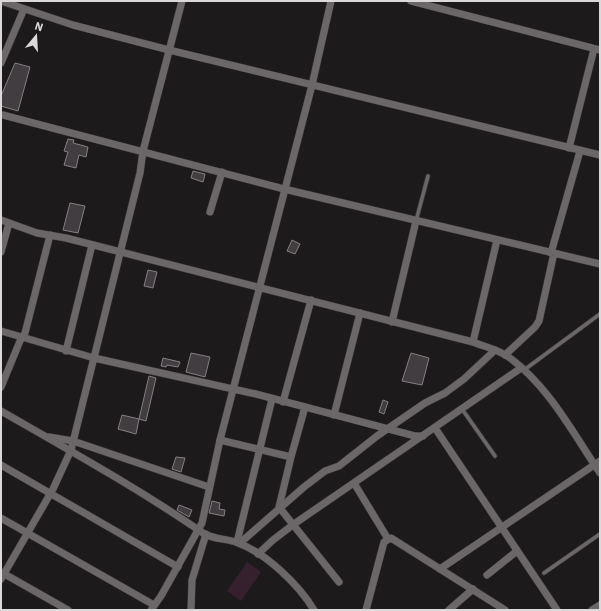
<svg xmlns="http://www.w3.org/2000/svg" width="601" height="611" font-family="'IBM Plex Sans',sans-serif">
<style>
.green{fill:#35212e}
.building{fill:#413d40;stroke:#848082}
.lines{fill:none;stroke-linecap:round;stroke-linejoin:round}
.lane-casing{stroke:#373436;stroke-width:5}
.street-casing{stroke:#373436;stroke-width:8}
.lane{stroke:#6b6769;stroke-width:3.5}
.street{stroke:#6b6769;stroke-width:7}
</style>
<rect width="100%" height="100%" fill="#1d1a1c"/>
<polygon class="green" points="247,562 261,572 241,601 227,591"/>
<g class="building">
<polygon points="15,63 30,67 18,111 1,106 1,96"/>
<polygon points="68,139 74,140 73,143 88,147 86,157 79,155 76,168 64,165 68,152 64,151"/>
<polygon points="193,171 205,174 203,182 191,178"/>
<polygon points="70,203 85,206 78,233 63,230"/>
<polygon points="292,240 300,244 295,254 287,251"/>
<polygon points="148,270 157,272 153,288 144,286"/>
<polygon points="191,353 210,357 205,377 186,372"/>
<polygon points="411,353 429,358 422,385 402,381"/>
<polygon points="163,358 180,362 178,367 167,365 166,367 161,366"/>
<polygon points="149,376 156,378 146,421 139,419"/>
<polygon points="383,400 388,402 384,414 379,412"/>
<polygon points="122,415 139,419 136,434 118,429"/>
<polygon points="176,457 185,458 181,472 172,469"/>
<polygon points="212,501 220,503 219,509 225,510 224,516 209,513"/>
<polygon points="179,505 192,510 189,517 177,510"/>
</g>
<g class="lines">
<defs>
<g id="lane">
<polyline points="416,221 428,176"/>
<polyline points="524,370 600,314"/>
<polyline points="462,409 495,456"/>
<polyline points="544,573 600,534"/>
</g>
<g id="street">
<polyline points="1,1 73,25 169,50 600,155"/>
<polyline points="411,1 600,50"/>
<polyline points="1,63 24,9"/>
<polyline points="3,115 284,189 600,264"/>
<polyline points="569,148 594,49"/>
<polyline points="210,212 222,172"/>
<path d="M 1,220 L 37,233 L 66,238 L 473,342 C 485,347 500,350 510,358 C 549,387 573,433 600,473"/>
<polyline points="1,252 9,223"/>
<polyline points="551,253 580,151"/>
<polyline points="392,322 416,221"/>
<polyline points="1,331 94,358 256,394 415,436 423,436"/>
<polyline points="473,342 497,240"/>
<polyline points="66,351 92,245"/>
<polyline points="505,355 535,327 539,321 554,253"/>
<polyline points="1,387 20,341 25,333 50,235"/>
<polyline points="283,402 311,300"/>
<polyline points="305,407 291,457 279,507 339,582"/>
<path d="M 1,411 C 69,450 139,489 203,533 C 213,540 228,538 238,543 C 266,553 299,585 314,610"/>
<polyline points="334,415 360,313"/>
<polyline points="435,428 557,610"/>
<polyline points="49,437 73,441 209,487"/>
<polyline points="220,440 291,457"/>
<polyline points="1,465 178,567"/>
<polyline points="354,483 388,539"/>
<polyline points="1,518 154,605"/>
<polyline points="237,542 272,399"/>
<polyline points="240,543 304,487 325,471 339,466 377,436 425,403 445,393 464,379 495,350"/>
<polyline points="258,554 273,540 294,524 521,368"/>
<polyline points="440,569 600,461"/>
<polyline points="1,572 68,610"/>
<polyline points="487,575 517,551"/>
<polyline points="1,579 53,489 71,450 140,173 143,151 182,1"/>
<polyline points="151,610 161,596 202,523 220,440 312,85 331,1"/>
<polyline points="191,610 192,580 206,534"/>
<polyline points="366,610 384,542 391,538 505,610"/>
<polyline points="449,610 473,589"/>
<polyline points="592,610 600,605"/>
</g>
</defs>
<use href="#lane" class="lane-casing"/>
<use href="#street" class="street-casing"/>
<use href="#lane" class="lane"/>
<use href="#street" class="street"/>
</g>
<rect width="601" height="611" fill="none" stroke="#dcd9db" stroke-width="4"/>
<g transform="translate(36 36) rotate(18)" stroke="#1d1a1c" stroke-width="3" paint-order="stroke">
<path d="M0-3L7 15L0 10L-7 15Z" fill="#dcd9db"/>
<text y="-6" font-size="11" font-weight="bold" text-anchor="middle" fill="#dcd9db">N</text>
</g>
</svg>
